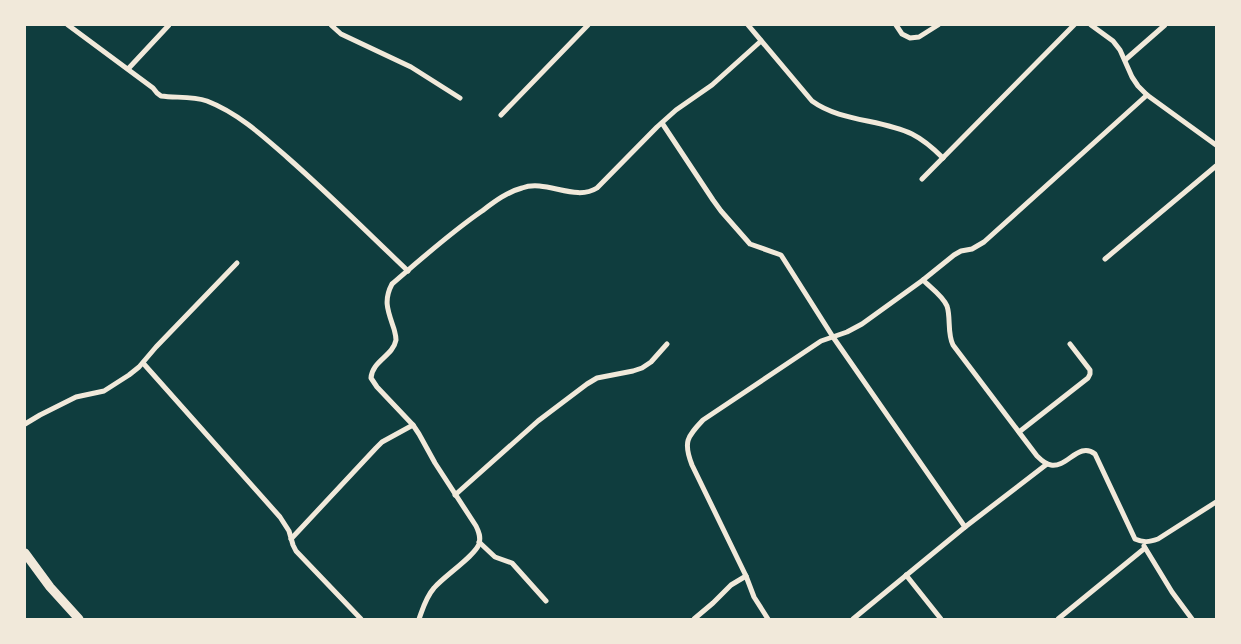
<svg xmlns="http://www.w3.org/2000/svg" width="1241" height="644" font-family="'Libre Baskerville',serif">
<style>
.lines{fill:none;stroke-linecap:round;stroke-linejoin:round}
.minor{stroke:#f1e9da;stroke-width:5}
.tertiary{stroke:#f1e9da;stroke-width:9}
</style>
<rect width="100%" height="100%" fill="#0f3d3e"/>
<g class="lines">
<g class="minor">
<path d="M 68,25 L 153,88 L 157,93 L 161,96 C 176,98 192,96 207,101 C 238,113 263,136 288,158 C 329,194 368,233 408,271"/>
<polyline points="331,25 341,34 411,67 460,98"/>
<path d="M 748,25 L 812,101 C 841,122 881,119 912,134 C 924,140 934,149 943,158"/>
<polyline points="896,25 902,34 910,38 919,37 938,25"/>
<polyline points="1091,25 1113,41 1120,50 1132,77 1138,86 1147,95 1216,145"/>
<polyline points="1125,60 1165,25"/>
<polyline points="128,69 169,25"/>
<polyline points="501,115 588,25"/>
<polyline points="662,123 713,200 721,211 750,244 781,255 833,337 965,527"/>
<polyline points="922,179 1074,25"/>
<polyline points="1105,259 1216,166"/>
<path d="M 923,280 C 930,287 943,296 947,306 C 951,318 947,333 953,345 L 1037,456 C 1041,460 1045,464 1051,465 C 1067,468 1079,441 1095,454 L 1135,539 C 1144,543 1149,542 1158,539 L 1216,502"/>
<polyline points="143,363 280,517 289,531 293,545 296,551 361,619"/>
<polyline points="25,424 40,415 76,397 104,391 129,375 139,367 156,347 237,263"/>
<polyline points="1019,432 1088,378 1090,374 1090,370 1070,344"/>
<polyline points="455,495 538,421 587,384 597,378 633,371 642,368 651,362 667,344"/>
<polyline points="291,539 376,448 382,442 413,425"/>
<polyline points="479,542 495,557 512,563 546,601"/>
<polyline points="1144,546 1172,592 1192,619"/>
<polyline points="906,575 941,619"/>
<path d="M 419,619 C 423,608 426,597 434,588 C 444,576 475,556 479,544 C 481,537 479,532 476,526 L 435,463 L 419,434 L 413,425 L 377,387 L 371,378 C 372,361 393,356 396,340 C 396,336 395,333 394,329 C 388,311 383,301 392,284 C 421,259 450,233 482,211 C 494,202 507,192 522,188 C 546,179 575,202 597,188 L 657,127 L 676,110 L 712,85 L 761,41"/>
<polyline points="694,619 713,603 731,585 746,576"/>
<path d="M 768,619 L 754,597 L 746,576 L 692,465 C 683,442 687,437 703,420 L 821,341 L 847,332 L 862,324 L 923,280 L 954,255 L 961,251 L 972,249 L 984,242 L 1147,95"/>
<polyline points="853,619 965,527 1047,464"/>
<polyline points="1058,619 1145,548"/>
</g>
<polyline class="tertiary" points="25,553 50,587 79,619"/>
</g>
<rect width="1241" height="644" fill="none" stroke="#f1e9da" stroke-width="52"/>
</svg>
